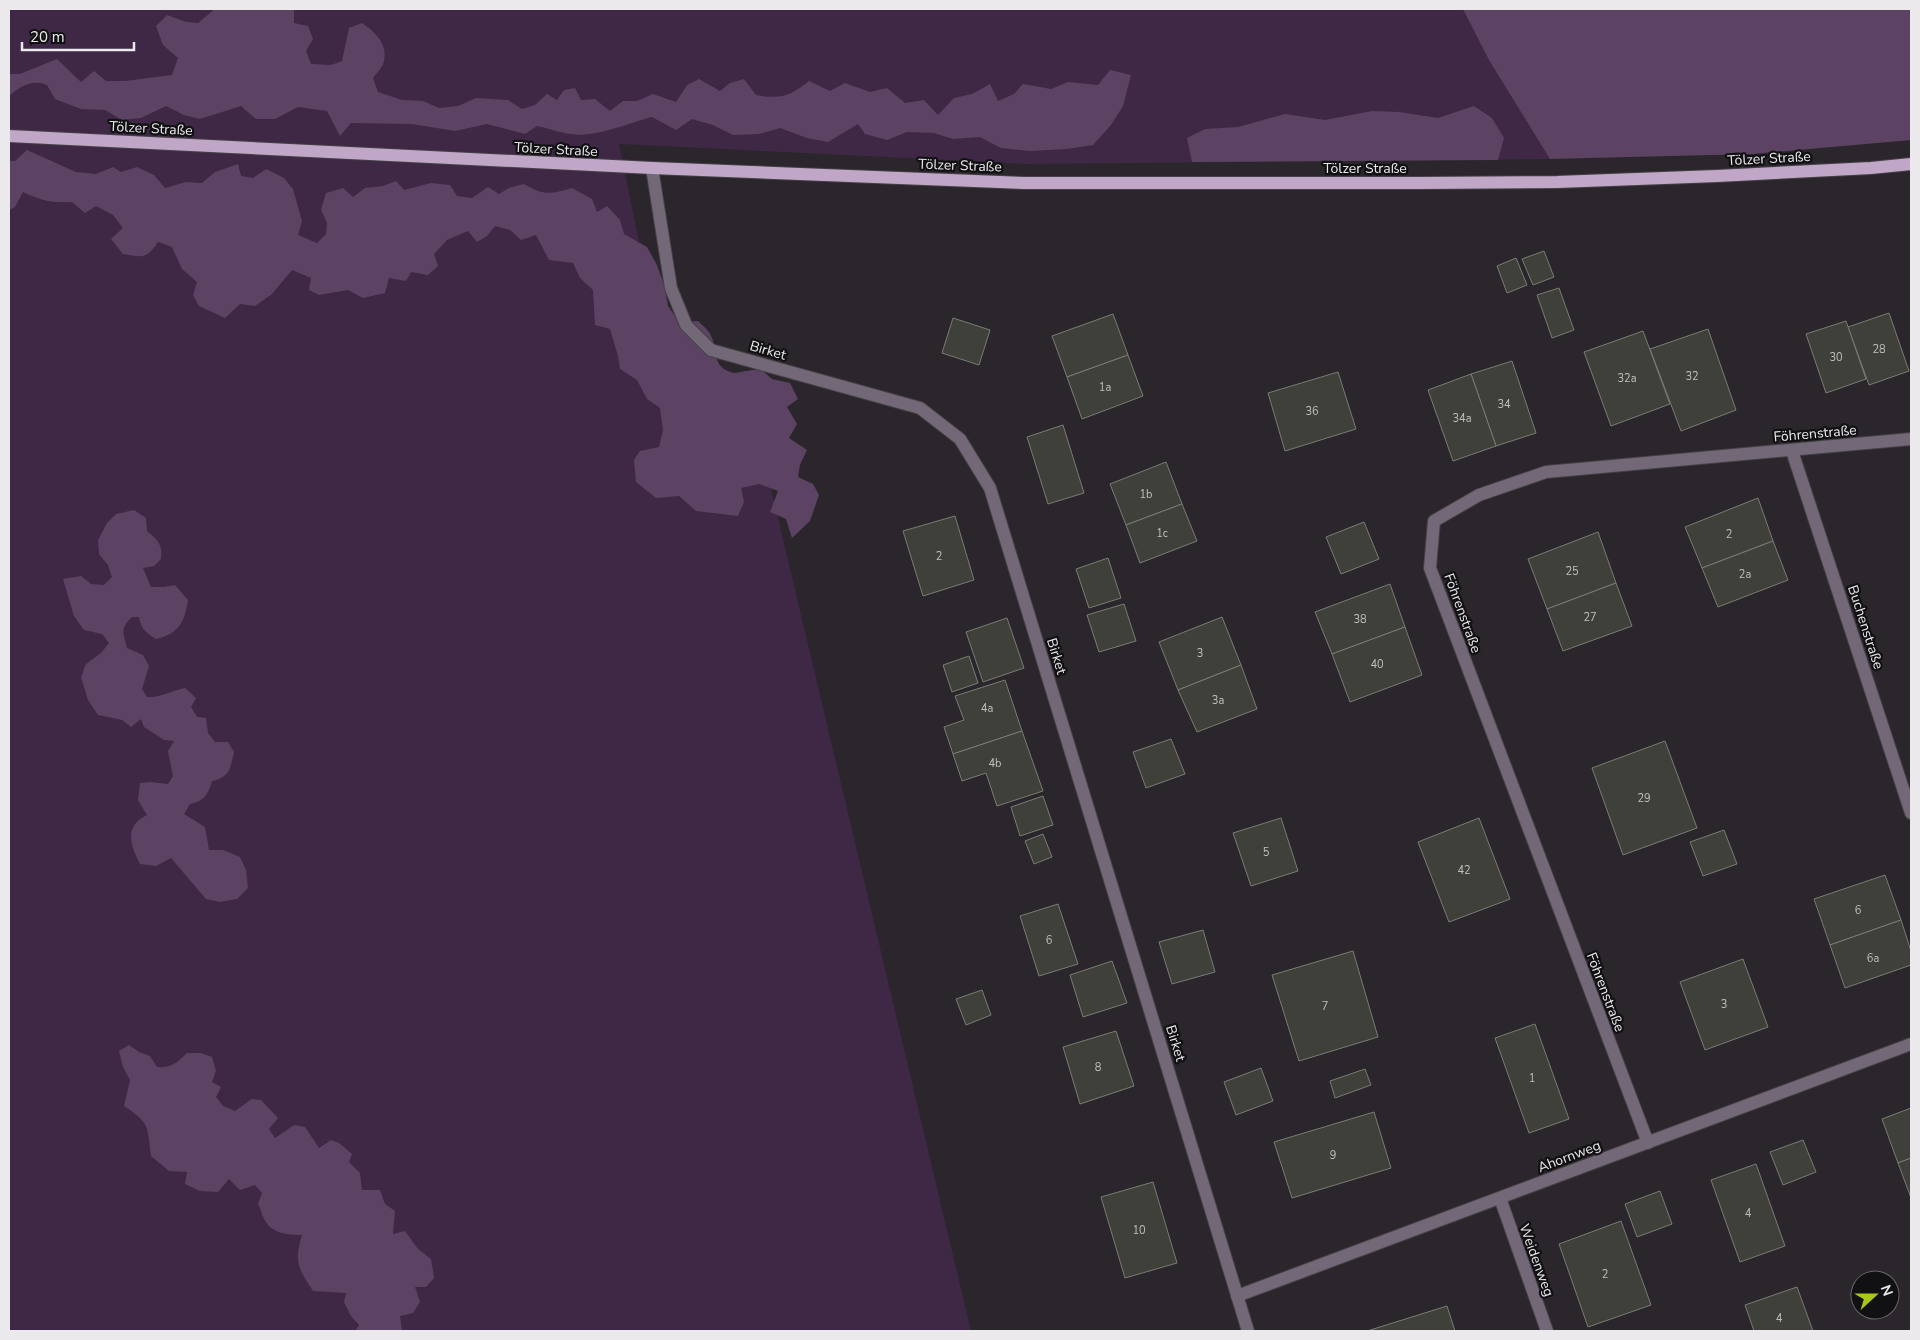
<svg xmlns="http://www.w3.org/2000/svg" width="1920" height="1340" font-family="'Nunito Sans',sans-serif">
<style>
.green{fill:#3e2845}
.forest{fill:#5c4364}
.building{fill:#3e4039;stroke:#7a7c75}
.lines{fill:none;stroke-linecap:round;stroke-linejoin:round}
.minor-casing{stroke:#454146;stroke-width:14}
.major-casing{stroke:#454146;stroke-width:14}
.minor{stroke:#736877;stroke-width:12}
.major{stroke:#c0a7c7;stroke-width:12}
.labels{text-anchor:middle;stroke-width:4.5;stroke-linejoin:round;paint-order:stroke}
.number-label{font-size:11px;fill:#c0bfc0}
.street-label{font-size:14px;fill:#ece9ed;stroke:#111012}
</style>
<rect width="100%" height="100%" fill="#2a262b"/>
<polygon class="green" points="9,9 1493,9 1550,159 1028,164 619,144 650,295 760,442 971,1331 9,1331"/>
<g class="forest">
<path d="M 215,9 L 294,9 L 294,23 L 308,26 L 313,39 L 306,51 L 311,64 L 331,65 L 342,61 L 349,28 L 362,23 C 375,32 388,44 384,61 C 383,67 377,73 373,78 L 378,92 L 402,100 L 423,101 L 439,108 L 458,106 L 476,98 L 508,100 L 522,109 L 535,105 L 547,94 L 557,100 L 564,90 L 575,88 L 581,100 L 595,99 L 610,111 L 623,101 L 637,101 L 653,94 L 676,102 L 687,85 L 699,79 L 720,91 L 730,83 L 744,79 L 756,95 C 781,99 789,97 809,81 L 830,91 L 845,83 L 870,92 L 887,88 L 905,103 L 924,100 L 938,115 L 954,98 L 972,94 L 990,84 L 998,101 L 1014,94 L 1023,84 L 1051,89 L 1068,82 L 1098,85 L 1110,70 L 1131,75 L 1123,106 L 1111,125 L 1093,145 L 1067,149 L 1030,151 L 1001,148 L 980,137 L 953,139 L 934,133 L 907,132 L 887,140 L 865,134 L 858,124 L 828,142 L 807,138 L 780,128 L 759,134 L 733,135 L 713,125 L 692,119 L 676,130 L 652,117 C 629,123 594,138 571,134 C 560,133 549,128 537,126 L 525,134 L 487,124 L 455,131 L 412,124 L 351,123 L 340,136 L 327,111 L 298,107 L 275,119 L 256,119 L 241,106 L 200,119 L 184,115 L 166,106 L 141,118 L 122,120 L 105,110 L 81,109 L 55,99 L 47,85 C 32,79 21,86 9,96 L 9,74 L 20,74 L 57,59 L 81,82 L 94,71 L 106,81 L 125,81 L 172,75 L 178,58 L 163,45 L 156,26 L 167,15 L 186,22 L 198,23 Z"/>
<polygon points="1463,9 1911,9 1911,140 1753,154 1550,159 1489,60"/>
<polygon points="1474,106 1492,118 1504,138 1498,160 1192,162 1187,138 1205,129 1238,127 1285,114 1325,120 1372,111 1399,112 1438,118"/>
<path d="M 27,150 L 76,172 L 96,174 L 113,167 L 121,172 L 137,167 L 154,175 L 165,188 L 186,182 L 202,183 L 215,172 L 238,164 L 241,176 L 253,178 L 266,169 L 284,178 L 293,189 L 302,221 L 298,235 L 317,243 L 326,234 L 327,223 L 321,210 L 326,193 L 343,188 L 353,197 L 365,188 L 383,186 L 396,181 L 404,190 L 431,183 L 450,185 L 457,196 L 472,198 L 488,187 L 499,194 L 509,188 L 524,184 C 544,196 551,194 572,188 L 592,199 L 597,212 L 607,206 L 620,220 L 624,234 L 647,247 L 657,265 L 665,288 L 668,306 L 679,322 L 698,321 C 702,325 709,330 711,336 C 719,351 710,367 734,373 C 737,373 754,369 761,369 L 772,379 L 790,383 L 798,399 L 787,407 L 797,424 L 789,438 L 807,450 L 800,465 L 798,477 L 813,484 L 819,495 L 810,521 L 792,538 L 786,519 L 770,512 L 778,491 L 759,484 L 741,488 L 744,502 L 738,516 L 696,511 L 679,496 L 656,498 L 636,482 L 634,460 L 640,451 L 659,447 L 663,430 L 660,408 L 647,399 L 637,380 L 620,369 L 618,356 L 610,329 L 595,325 L 593,290 L 580,278 L 573,263 L 549,260 L 536,235 L 521,240 L 510,230 L 495,226 L 487,236 L 477,242 L 468,231 L 447,240 L 434,254 L 438,266 L 428,275 L 411,272 L 406,281 L 389,278 L 385,293 L 363,298 L 348,290 L 319,295 L 309,290 L 311,278 L 292,270 L 272,294 L 255,306 L 240,304 L 225,318 L 199,306 L 193,295 L 197,282 L 182,269 L 172,247 L 158,242 C 146,260 142,257 123,254 L 111,239 L 123,228 L 113,215 L 96,206 L 85,213 L 72,202 C 51,203 42,201 23,192 L 15,207 L 9,210 L 9,161 L 15,161 Z"/>
<path d="M 134,510 L 146,518 L 147,531 C 158,540 163,545 161,559 L 154,566 L 143,568 L 151,587 L 164,587 L 175,585 L 188,600 C 185,621 179,634 156,639 C 146,633 141,629 139,617 L 132,617 C 120,628 123,633 127,648 L 143,655 L 149,666 L 142,689 L 147,697 C 160,698 173,690 185,688 L 196,698 L 191,707 L 197,717 L 206,718 L 208,733 L 215,742 L 228,742 L 234,752 C 230,769 230,777 212,781 C 208,795 204,801 190,804 L 184,814 L 205,827 L 209,850 L 223,850 L 240,857 L 246,870 L 248,888 L 237,899 L 220,902 L 206,899 L 171,858 L 156,866 L 140,864 C 134,852 125,834 137,822 C 139,819 144,817 147,815 L 138,800 L 140,783 L 151,782 L 168,784 L 173,776 L 168,751 L 174,741 L 164,740 L 144,727 L 141,719 L 131,727 L 122,720 L 98,715 L 88,700 L 81,677 L 86,664 L 101,653 L 109,643 L 102,634 L 84,630 L 74,616 L 63,579 L 81,576 L 91,584 L 104,585 L 112,577 L 108,565 L 99,554 L 98,540 L 107,523 L 116,514 Z"/>
<path d="M 129,1045 L 139,1052 L 150,1056 L 157,1067 C 171,1068 177,1063 187,1053 L 201,1053 L 212,1057 L 216,1071 L 212,1082 L 221,1087 L 216,1097 L 223,1106 L 235,1111 L 252,1099 L 261,1100 L 278,1118 L 269,1129 L 275,1138 L 294,1125 L 305,1127 L 319,1148 L 331,1140 L 339,1143 L 352,1154 L 349,1162 L 360,1173 L 362,1190 L 380,1190 L 385,1204 L 395,1211 L 393,1234 L 405,1231 L 418,1249 L 431,1259 L 434,1278 L 426,1287 L 415,1287 L 420,1302 L 413,1313 L 400,1316 L 402,1331 L 355,1331 L 359,1325 L 351,1316 L 344,1302 L 346,1293 L 313,1291 C 298,1268 294,1262 302,1235 C 290,1235 273,1234 266,1222 C 262,1217 261,1209 258,1204 L 262,1193 L 255,1185 L 240,1190 L 229,1179 L 218,1192 L 200,1191 L 185,1184 L 187,1172 L 169,1171 L 151,1156 C 147,1126 151,1124 124,1106 L 130,1080 L 123,1067 L 119,1051 Z"/>
</g>
<g class="building">
<polygon points="1544,251 1554,277 1533,285 1522,259"/>
<polygon points="1516,258 1527,285 1507,293 1497,266"/>
<polygon points="1559,288 1574,330 1552,338 1537,295"/>
<polygon points="1889,313 1909,371 1869,385 1848,327"/>
<polygon points="1113,314 1128,355 1067,377 1052,336"/>
<polygon points="953,318 990,330 979,365 942,353"/>
<polygon points="1846,321 1866,379 1826,393 1806,334"/>
<polygon points="1708,329 1736,410 1681,431 1650,349"/>
<polygon points="1643,331 1670,404 1611,426 1584,352"/>
<polygon points="1128,355 1143,396 1082,419 1067,377"/>
<polygon points="1512,361 1536,433 1496,446 1471,374"/>
<polygon points="1338,372 1356,429 1285,451 1268,393"/>
<polygon points="1471,374 1496,446 1453,461 1428,390"/>
<polygon points="1063,425 1084,493 1048,504 1027,437"/>
<polygon points="1166,462 1182,504 1126,525 1110,484"/>
<polygon points="1758,498 1773,541 1702,568 1685,527"/>
<polygon points="1182,504 1197,541 1140,563 1126,525"/>
<polygon points="955,516 974,580 923,596 903,531"/>
<polygon points="1364,522 1379,559 1341,574 1326,537"/>
<polygon points="1598,532 1616,583 1547,609 1528,559"/>
<polygon points="1773,541 1788,580 1718,607 1702,568"/>
<polygon points="1108,558 1121,598 1089,608 1076,569"/>
<polygon points="1616,583 1632,626 1563,651 1547,609"/>
<polygon points="1390,584 1405,627 1332,654 1315,612"/>
<polygon points="1124,604 1136,641 1099,652 1087,615"/>
<polygon points="1222,617 1241,665 1178,690 1159,642"/>
<polygon points="1007,618 1024,668 983,682 966,632"/>
<polygon points="1405,627 1422,675 1350,702 1332,654"/>
<polygon points="969,656 978,683 952,692 943,665"/>
<polygon points="1241,665 1257,709 1197,732 1178,690"/>
<polygon points="1005,680 1022,731 953,754 944,727 964,720 955,696"/>
<polygon points="1022,731 1043,791 997,806 986,773 962,781 953,754"/>
<polygon points="1171,739 1185,774 1146,788 1133,752"/>
<polygon points="1665,741 1697,828 1623,855 1592,768"/>
<polygon points="1043,796 1053,825 1020,836 1011,807"/>
<polygon points="1281,818 1298,871 1251,886 1233,833"/>
<polygon points="1479,818 1510,899 1449,922 1418,842"/>
<polygon points="1724,830 1737,864 1703,876 1690,842"/>
<polygon points="1043,834 1052,857 1034,864 1025,841"/>
<polygon points="1885,875 1901,920 1830,945 1814,899"/>
<polygon points="1058,904 1078,964 1039,976 1020,916"/>
<polygon points="1901,920 1911,951 1911,965 1845,988 1830,945"/>
<polygon points="1203,930 1215,972 1172,984 1159,942"/>
<polygon points="1353,951 1378,1037 1299,1061 1272,975"/>
<polygon points="1743,959 1768,1027 1705,1050 1680,982"/>
<polygon points="1112,961 1127,1003 1083,1017 1070,975"/>
<polygon points="982,990 991,1015 966,1025 956,999"/>
<polygon points="1535,1024 1569,1119 1529,1133 1495,1038"/>
<polygon points="1116,1031 1134,1086 1080,1104 1063,1047"/>
<polygon points="1261,1068 1273,1101 1236,1115 1224,1082"/>
<polygon points="1365,1069 1371,1085 1335,1098 1330,1081"/>
<polygon points="1911,1108 1911,1158 1898,1163 1882,1119"/>
<polygon points="1374,1112 1391,1168 1292,1198 1274,1142"/>
<polygon points="1803,1140 1816,1172 1783,1185 1770,1152"/>
<polygon points="1911,1158 1911,1198 1898,1163"/>
<polygon points="1756,1164 1785,1246 1740,1262 1711,1180"/>
<polygon points="1153,1182 1177,1263 1125,1278 1101,1197"/>
<polygon points="1660,1191 1672,1224 1637,1237 1625,1204"/>
<polygon points="1621,1221 1651,1305 1588,1327 1559,1244"/>
<polygon points="1797,1287 1813,1331 1754,1331 1745,1305"/>
<polygon points="1447,1306 1455,1331 1367,1331"/>
</g>
<g class="lines">
<defs>
<g id="minor">
<polyline points="652,168 671,288 686,325 711,350 920,408 960,439 990,488 1248,1331"/>
<polyline points="1792,451 1911,813"/>
<polyline points="1648,1143 1430,568 1434,521 1479,495 1546,472 1911,439"/>
<polyline points="1500,1198 1547,1331"/>
<polyline points="1237,1296 1911,1044"/>
</g>
<polyline id="major" points="9,136 652,168 1025,183 1418,183 1557,182 1717,176 1871,168 1911,164"/>
</defs>
<use href="#minor" class="minor-casing"/>
<use href="#major" class="major-casing"/>
<use href="#minor" class="minor"/>
<use href="#major" class="major"/>
</g>
<g class="labels">
<g class="number-label">
<text x="1879" y="353">28</text>
<text x="1836" y="361">30</text>
<text x="1692" y="380">32</text>
<text x="1627" y="382">32a</text>
<text x="1105" y="391">1a</text>
<text x="1504" y="408">34</text>
<text x="1312" y="415">36</text>
<text x="1462" y="422">34a</text>
<text x="1146" y="498">1b</text>
<text x="1162" y="537">1c</text>
<text x="1729" y="538">2</text>
<text x="939" y="560">2</text>
<text x="1572" y="575">25</text>
<text x="1745" y="578">2a</text>
<text x="1590" y="621">27</text>
<text x="1360" y="623">38</text>
<text x="1200" y="657">3</text>
<text x="1377" y="668">40</text>
<text x="1218" y="704">3a</text>
<text x="987" y="712">4a</text>
<text x="995" y="767">4b</text>
<text x="1644" y="802">29</text>
<text x="1266" y="856">5</text>
<text x="1464" y="874">42</text>
<text x="1858" y="914">6</text>
<text x="1049" y="944">6</text>
<text x="1873" y="962">6a</text>
<text x="1724" y="1008">3</text>
<text x="1325" y="1010">7</text>
<text x="1098" y="1071">8</text>
<text x="1532" y="1082">1</text>
<text x="1333" y="1159">9</text>
<text x="1748" y="1217">4</text>
<text x="1139" y="1234">10</text>
<text x="1605" y="1278">2</text>
<text x="1779" y="1322">4</text>
</g>
<g class="street-label">
<text transform="translate(151 128) rotate(3)" y="5">Tölzer Straße</text>
<text transform="translate(556 149) rotate(3)" y="5">Tölzer Straße</text>
<text transform="translate(1769 158) rotate(-3)" y="5">Tölzer Straße</text>
<text transform="translate(960 165) rotate(2)" y="5">Tölzer Straße</text>
<text x="1365" y="173">Tölzer Straße</text>
<text transform="translate(768 350) rotate(16)" y="5">Birket</text>
<text transform="translate(1815 433) rotate(-5)" y="5">Föhrenstraße</text>
<text transform="translate(1463 613) rotate(70)" y="5">Föhrenstraße</text>
<text transform="translate(1866 627) rotate(72)" y="5">Buchenstraße</text>
<text transform="translate(1057 656) rotate(73)" y="5">Birket</text>
<text transform="translate(1606 992) rotate(69)" y="5">Föhrenstraße</text>
<text transform="translate(1176 1043) rotate(73)" y="5">Birket</text>
<text transform="translate(1569 1156) rotate(-21)" y="5">Ahornweg</text>
<text transform="translate(1537 1260) rotate(70)" y="5">Weidenweg</text>
</g>
</g>
<rect width="1920" height="1340" fill="none" stroke="#ece9ed" stroke-width="20"/>
<g transform="translate(1875 1295) rotate(69)"><circle r="24" fill="#111012" stroke="#69676a"/>
<path d="M0-4L9 19L0 12L-9 19Z" fill="#a9c71b"/>
<text y="-8" font-size="14" font-weight="bold" text-anchor="middle" fill="#ece9ed">N</text>
</g>
<path d="M22 42v8h112v-8" fill="none" stroke="#ece9ed" stroke-width="2.5"/>
<text x="30" y="42" font-size="15" fill="#ece9ed" stroke="#111012" stroke-width="4" paint-order="stroke">20 m</text>
</svg>
